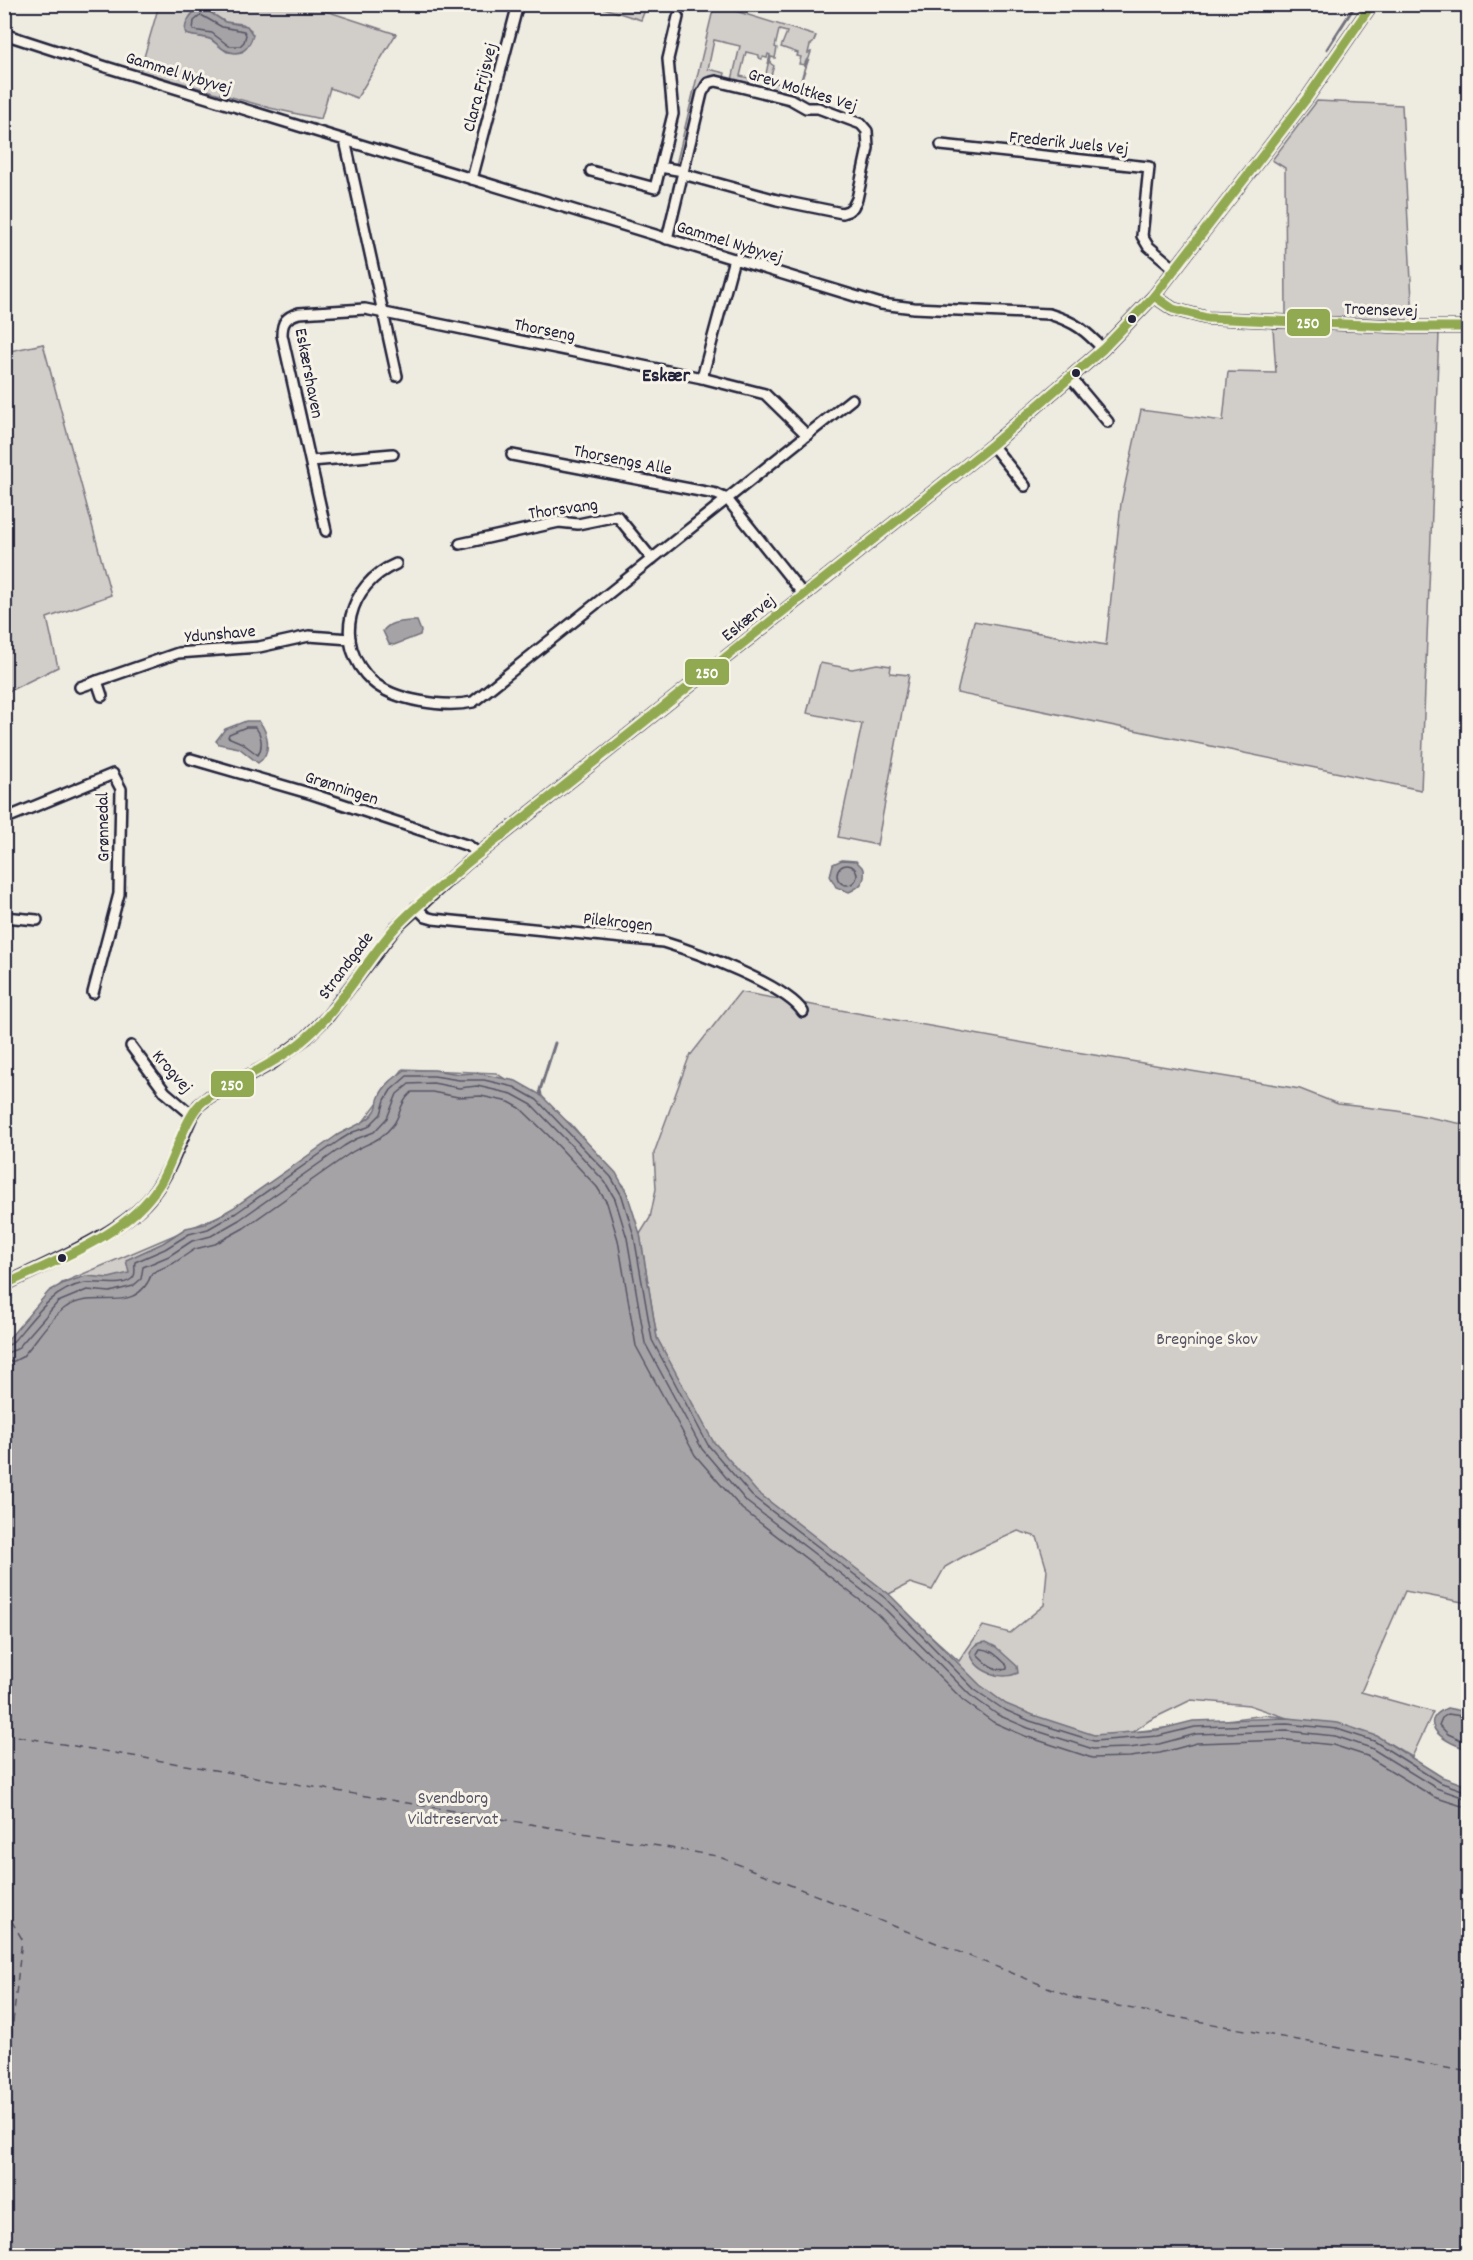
<svg xmlns="http://www.w3.org/2000/svg" width="1473" height="2260" font-family="Dekko,sans-serif">
<style>
.green{fill:#d1cdc9;stroke:#7a7882;stroke-width:1.5;fill-rule:evenodd}
.water{fill:#a6a3a6;stroke:#716f7b;stroke-width:1.5}
.lines{fill:none;stroke-linecap:round;stroke-linejoin:round}
.shore{stroke:#575666;stroke-width:1.5}
.stream{stroke:#716f7b;stroke-width:3}
.ferry{stroke:#504f60;stroke-width:1.5;stroke-dasharray:8 6;stroke-linecap:butt}
.minor-casing{stroke:#22223b;stroke-width:14}
.tertiary-casing{stroke:#22223b;stroke-width:15}
.minor{stroke:#f7f3e8;stroke-width:9}
.tertiary{stroke:#f7f3e8;stroke-width:10}
.bus-1-casing{stroke:#f7f3e8;stroke-width:14}
.bus-1{stroke:#91a951;stroke-width:9}
.bus-dot{fill:#22223b;stroke:#f7f3e8;stroke-width:2}
.labels{text-anchor:middle;stroke-width:6;stroke-linejoin:round;paint-order:stroke}
.street-label{font-size:18px;fill:#22223b;stroke:#f7f3e8}
.park-label{font-size:18px;fill:#575566;stroke:#f7f3e8}
.neighbourhood-label{font-size:20px;font-weight:bold;fill:#22223b;stroke:#f7f3e8}
.line-badge{stroke:#f7f3e8;stroke-width:2}
.badge-label{font-size:16px;text-anchor:middle;font-weight:bold;fill:#fff}
</style>
<rect width="100%" height="100%" fill="#eeebe1"/>
<filter id="ink" filterUnits="userSpaceOnUse"><feTurbulence type="fractalNoise" baseFrequency=".0167" numOctaves="2"/><feDisplacementMap in="SourceGraphic" scale="12" xChannelSelector="R" yChannelSelector="G"/><feConvolveMatrix kernelMatrix="1 2 1 2 8 2 1 2 1" color-interpolation-filters="sRGB"/></filter>
<g filter="url(#ink)">
<g class="green">
<path d="M 159,5 L 308,5 L 396,34 L 357,98 L 330,88 L 321,119 L 270,108 L 140,71 ZM 208,11 L 225,22 L 243,24 L 251,30 L 242,52 L 227,52 L 210,39 L 186,34 L 185,30 Z"/>
<polygon points="597,5 597,4 647,5 641,20 597,6"/>
<polygon points="712,5 724,5 726,8 816,36 813,43 810,45 808,53 811,52 796,98 807,59 804,65 799,64 801,57 797,56 798,53 781,47 787,32 779,30 775,47 777,48 775,58 771,57 770,63 774,66 770,78 775,79 774,82 780,84 777,91 763,88 770,55 768,54 767,58 763,57 762,59 759,58 759,55 746,52 740,76 757,80 755,86 732,80 740,46 714,40 708,69 725,73 724,78 712,77 701,82 680,163 676,165 713,10"/>
<polygon points="1317,101 1402,105 1413,320 1286,316 1285,168 1272,160"/>
<polygon points="1273,328 1439,333 1421,790 957,693 974,621 1106,645 1121,503 1141,410 1223,421 1228,372 1276,373"/>
<polygon points="43,344 111,595 47,618 58,667 5,693 5,352"/>
<polygon points="820,663 852,669 877,664 891,666 890,673 909,675 877,845 838,837 862,724 807,713"/>
<path d="M 740,992 L 1058,1049 L 1300,1089 L 1338,1104 L 1398,1111 L 1468,1125 L 1468,1603 L 1405,1591 L 1361,1692 L 1433,1712 L 1412,1757 L 1387,1742 L 1468,2255 L 5,2255 L 4,1344 L 62,1283 L 226,1213 L 363,1122 L 403,1069 L 496,1073 L 571,1124 L 626,1188 L 654,1338 L 669,1361 L 657,1338 L 640,1234 L 650,1218 L 656,1189 L 654,1153 L 689,1057 ZM 1018,1531 L 1037,1537 L 1047,1570 L 1044,1605 L 1010,1633 L 983,1626 L 959,1661 L 869,1580 L 889,1594 L 910,1583 L 932,1590 L 945,1567 L 964,1556 ZM 1191,1700 L 1249,1705 L 1287,1718 L 1265,1715 L 1133,1732 L 1150,1720 Z"/>
</g>
<g class="water">
<path d="M 198,9 L 208,11 L 225,22 L 247,26 L 253,35 C 249,49 240,58 225,50 C 219,47 215,41 210,39 C 202,36 193,37 186,34 C 183,25 190,14 198,9 Z"/>
<path d="M 410,621 L 417,621 L 421,631 L 420,635 L 394,645 L 389,644 L 383,631 C 390,622 399,622 410,621 Z"/>
<path d="M 246,721 L 259,721 C 269,734 272,753 258,763 L 239,748 L 219,744 L 216,741 L 225,729 Z"/>
<path d="M 842,860 L 856,861 L 864,869 C 866,882 860,887 849,892 L 836,887 L 830,876 L 833,864 Z"/>
<path d="M 405,1070 L 434,1070 L 459,1074 L 476,1073 L 516,1081 L 541,1095 L 582,1137 L 616,1173 L 627,1193 L 640,1234 L 657,1338 L 713,1441 L 756,1491 L 889,1594 L 980,1685 L 1006,1704 L 1033,1715 L 1094,1735 L 1157,1730 L 1193,1721 L 1288,1718 L 1338,1723 L 1377,1736 L 1442,1777 L 1468,1786 L 1468,2255 L 5,2255 L 5,1343 L 49,1291 L 64,1283 L 86,1276 L 109,1278 L 129,1273 L 126,1260 L 163,1243 L 186,1228 L 205,1224 L 233,1208 L 336,1136 C 348,1128 368,1123 375,1111 C 378,1107 377,1101 379,1097 C 384,1085 395,1077 405,1070 Z"/>
<path d="M 986,1642 L 996,1647 L 1017,1666 L 1018,1673 C 1001,1681 975,1672 970,1652 C 974,1645 978,1643 986,1642 Z"/>
<path d="M 1447,1708 L 1468,1712 L 1468,1749 C 1449,1745 1412,1723 1447,1708 Z"/>
</g>
<g class="lines">
<g class="shore">
<polygon points="201,15 222,27 244,31 246,35 244,42 240,46 229,46 212,33 193,30 194,21"/>
<path d="M 246,727 L 255,727 C 262,734 263,747 258,755 L 242,743 L 228,737 L 229,734 Z"/>
<circle cx="847" cy="875" r="10"/>
<path d="M 4,1346 L 11,1344 C 32,1320 51,1289 85,1283 C 96,1281 127,1289 134,1276 C 136,1272 134,1266 135,1262 L 165,1249 L 189,1234 L 208,1229 L 236,1213 L 340,1140 L 353,1132 L 368,1127 L 381,1114 L 385,1100 L 391,1090 L 407,1076 L 434,1076 L 459,1080 L 484,1080 L 514,1087 L 537,1100 L 611,1177 L 622,1196 L 634,1236 L 652,1340 L 708,1445 L 752,1496 L 885,1598 L 975,1690 L 1003,1709 L 1030,1721 L 1094,1741 L 1158,1736 L 1195,1727 L 1287,1724 L 1337,1729 L 1374,1741 L 1439,1782 L 1468,1792"/>
<polyline points="4,1354 17,1349 58,1302 87,1290 110,1292 133,1286 141,1279 143,1267 169,1256 192,1241 211,1236 239,1220 344,1146 356,1139 374,1132 387,1118 397,1094 409,1084 433,1083 459,1088 477,1086 512,1094 532,1105 572,1146 605,1182 615,1199 627,1238 645,1343 702,1449 747,1502 880,1604 970,1695 998,1715 1028,1728 1093,1749 1129,1748 1159,1744 1196,1734 1287,1731 1335,1736 1371,1748 1436,1788 1468,1799"/>
<path d="M 4,1363 L 14,1361 L 22,1357 C 35,1343 49,1319 65,1308 C 95,1287 136,1318 152,1273 L 174,1263 L 195,1249 L 215,1244 L 244,1228 L 349,1154 C 366,1143 380,1142 393,1125 C 402,1113 398,1105 412,1092 L 432,1092 L 458,1097 L 481,1096 L 509,1102 L 520,1108 L 548,1135 L 597,1187 L 607,1203 L 618,1240 L 636,1346 L 695,1455 L 742,1509 L 874,1611 L 964,1701 L 993,1722 L 1025,1736 L 1092,1758 L 1130,1757 L 1160,1753 L 1197,1743 L 1287,1740 L 1333,1745 L 1367,1756 L 1434,1797 L 1468,1808"/>
<path d="M 980,1649 C 991,1648 999,1658 1007,1665 L 1007,1669 C 994,1672 986,1663 977,1654 Z"/>
<polyline points="1468,1717 1448,1714 1442,1718 1439,1725 1448,1734 1468,1743"/>
</g>
<g class="stream">
<polyline points="1327,49 1356,4"/>
<polyline points="541,1095 540,1090 555,1043"/>
</g>
<g class="ferry">
<polyline points="4,1734 717,1856 1075,1998 1468,2072"/>
<polyline points="4,1908 22,1939 9,2059 4,2072"/>
</g>
<defs>
<g id="minor">
<path d="M 4,34 L 106,67 L 881,304 L 914,308 L 1049,314 C 1075,322 1085,330 1103,349"/>
<polyline points="345,140 397,376"/>
<polyline points="941,145 1149,167 1142,236 1148,246 1175,269"/>
<polyline points="660,167 683,171"/>
<polyline points="591,171 655,188 673,114 668,59 678,17"/>
<polyline points="472,179 518,4"/>
<polyline points="667,239 702,93 708,83 716,81 790,99 806,108 818,108 861,124 867,131 868,148 857,199 853,207 848,211 842,213 777,200 683,174"/>
<polyline points="702,378 765,394 807,435 852,399"/>
<polyline points="1071,378 1108,422"/>
<polyline points="992,445 1025,486"/>
<polyline points="512,455 716,494 727,499 803,594"/>
<polyline points="311,461 393,454"/>
<path d="M 326,531 L 282,335 C 282,322 286,317 299,313 L 365,309 L 702,378 L 734,259"/>
<polyline points="460,544 559,522 578,524 617,516 652,559"/>
<path d="M 396,564 C 348,584 332,644 372,681 C 394,701 445,708 473,702 L 807,435"/>
<polyline points="97,681 102,696"/>
<polyline points="80,687 178,653 259,647 309,636 350,639"/>
<polyline points="191,759 312,794 469,846 479,854"/>
<polyline points="4,819 113,774 121,789 119,894 93,993"/>
<path d="M 416,907 L 426,917 L 433,919 L 663,942 C 696,952 786,985 803,1012"/>
<polyline points="4,917 37,920"/>
<polyline points="131,1046 165,1092 192,1115"/>
</g>
<g id="tertiary">
<polyline points="1154,296 1173,309 1207,318 1412,327 1468,327"/>
<path d="M 4,1285 C 48,1263 125,1233 153,1194 C 170,1171 180,1141 192,1115 L 199,1105 L 209,1097 L 272,1063 L 306,1038 L 328,1016 L 396,927 L 466,864 L 992,445 L 1103,349 L 1154,296 L 1195,243 L 1307,98 L 1372,4"/>
</g>
</defs>
<use href="#minor" class="minor-casing"/>
<use href="#tertiary" class="tertiary-casing"/>
<use href="#minor" class="minor"/>
<use href="#tertiary" class="tertiary"/>
<defs>
<g id="bus-1">
<polyline points="1154,296 1173,309 1207,318 1412,327 1468,327"/>
<path d="M 4,1285 C 56,1260 128,1235 159,1185 C 173,1163 184,1120 200,1104 C 210,1094 226,1088 238,1081 C 262,1068 287,1055 307,1037 C 342,1006 364,963 395,928 C 416,905 443,885 466,864 L 992,445 L 1103,349 L 1154,296 L 1307,98 L 1372,4"/>
</g>
</defs>
<use href="#bus-1" class="bus-1-casing"/>
<use href="#bus-1" class="bus-1"/>
</g>
</g>
<g class="bus-dot">
<circle cx="1132" cy="319" r="5"/>
<circle cx="1076" cy="373" r="5"/>
<circle cx="62" cy="1258" r="5"/>
</g>
<g class="labels">
<g class="street-label">
<text transform="translate(179 72) rotate(17)" y="6">Gammel Nybyvej</text>
<text transform="translate(479 87) rotate(-75)" y="6">Clara Frijsvej</text>
<text transform="translate(803 89) rotate(17)" y="6">Grev Moltkes Vej</text>
<text transform="translate(1069 142) rotate(6)" y="6">Frederik Juels Vej</text>
<text transform="translate(730 241) rotate(17)" y="6">Gammel Nybyvej</text>
<text transform="translate(1381 309) rotate(2)" y="6">Troensevej</text>
<text transform="translate(545 329) rotate(11)" y="6">Thorseng</text>
<text transform="translate(310 373) rotate(79)" y="6">Eskærshaven</text>
<text transform="translate(623 459) rotate(11)" y="6">Thorsengs Alle</text>
<text transform="translate(563 508) rotate(-8)" y="6">Thorsvang</text>
<text transform="translate(748 617) rotate(-39)" y="6">Eskærvej</text>
<text transform="translate(220 633) rotate(-5)" y="6">Ydunshave</text>
<text transform="translate(342 787) rotate(18)" y="6">Grønningen</text>
<text transform="translate(102 827) rotate(-91)" y="6">Grønnedal</text>
<text transform="translate(618 921) rotate(6)" y="6">Pilekrogen</text>
<text transform="translate(345 965) rotate(-53)" y="6">Strandgade</text>
<text transform="translate(173 1071) rotate(49)" y="6">Krogvej</text>
</g>
<g class="park-label">
<text x="1207" y="1344">Bregninge Skov</text>
<text x="453" y="1803">Svendborg<tspan x="453" dy="21">Vildtreservat</tspan></text>
</g>
<g class="neighbourhood-label">
<text x="666" y="381">Eskær</text>
</g>
</g>
<g class="line-badge">
<rect x="1286" y="308" width="45" height="29" rx="6" fill="#91a951"/>
<rect x="684" y="658" width="46" height="28" rx="6" fill="#91a951"/>
<rect x="210" y="1070" width="45" height="28" rx="6" fill="#91a951"/>
</g>
<g class="badge-label">
<text x="1308" y="328">250</text>
<text x="707" y="678">250</text>
<text x="232" y="1090">250</text>
</g>
<rect width="1473" height="2260" fill="none" stroke="#f7f3e8" stroke-width="24"/>
<rect x="12" y="12" width="1449" height="2236" fill="none" stroke="#22223b" stroke-width="2" filter="url(#ink)"/>
</svg>
